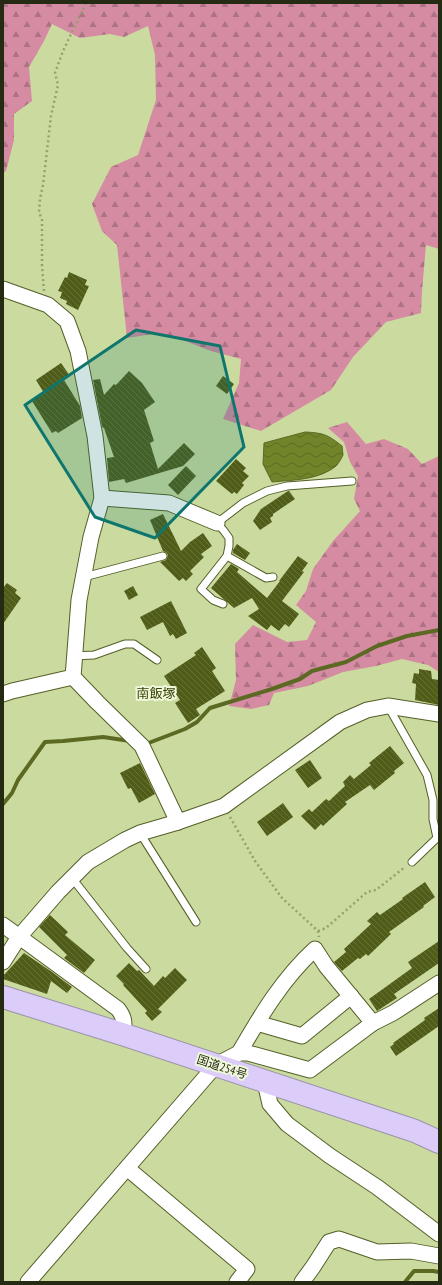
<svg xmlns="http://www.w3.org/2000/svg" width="442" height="1285" font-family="'PT Sans Narrow','Noto Sans JP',sans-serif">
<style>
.forest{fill:url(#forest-firs)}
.water{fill:url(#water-waves);stroke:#5b6923}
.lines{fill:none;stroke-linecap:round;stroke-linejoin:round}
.stream{stroke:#5b6923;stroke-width:4}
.building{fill:url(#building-back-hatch)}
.lane-casing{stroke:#535f28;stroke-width:9}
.street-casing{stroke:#535f28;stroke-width:17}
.highway-casing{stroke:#9b93a9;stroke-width:24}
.path{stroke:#94a070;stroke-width:2.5;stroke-dasharray:2 3;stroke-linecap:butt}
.lane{stroke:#fff;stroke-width:7}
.street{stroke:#fff;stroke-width:15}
.highway{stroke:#dbccfa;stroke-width:22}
.marked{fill:#0f766e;fill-opacity:0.2;stroke:#0f766e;stroke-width:3;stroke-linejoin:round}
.labels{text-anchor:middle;stroke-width:4;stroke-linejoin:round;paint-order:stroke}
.street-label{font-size:12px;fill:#252a13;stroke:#eff8da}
.neighbourhood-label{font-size:13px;fill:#374105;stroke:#eff8da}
</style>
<defs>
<pattern id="forest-firs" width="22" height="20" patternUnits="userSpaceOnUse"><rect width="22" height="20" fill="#d58ba2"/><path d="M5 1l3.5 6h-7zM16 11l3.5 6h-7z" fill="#ad7283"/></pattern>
<pattern id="water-waves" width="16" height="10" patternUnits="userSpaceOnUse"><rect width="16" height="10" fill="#72842a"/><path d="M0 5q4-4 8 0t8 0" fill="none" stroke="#5d6c23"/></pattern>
<pattern id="building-back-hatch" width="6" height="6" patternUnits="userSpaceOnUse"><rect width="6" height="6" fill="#505d18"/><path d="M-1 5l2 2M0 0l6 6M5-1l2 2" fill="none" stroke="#667138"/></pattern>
</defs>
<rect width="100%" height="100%" fill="#cbdb9f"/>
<g class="forest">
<polygon points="3,3 439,3 439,249 426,245 422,291 421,313 386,322 353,357 331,390 261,431 223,419 239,383 241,359 211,351 180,339 153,334 127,338 117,245 102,231 92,204 111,167 138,155 156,100 155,55 148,26 124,37 110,34 80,38 52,24 44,41 29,67 32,101 14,114 14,140 6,171 3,173"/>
<polygon points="347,422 366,444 384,439 408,449 422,464 439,456 439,672 428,665 402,659 376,666 343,672 308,686 274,693 269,705 251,709 229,706 236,680 235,644 253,625 287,642 307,640 316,622 296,605 306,591 313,569 333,541 360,511 354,499 358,476 350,462 344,442 328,428"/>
</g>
<path class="water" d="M 305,432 C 323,433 327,434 342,446 L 343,455 C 341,459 339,463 336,466 C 319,480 293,480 272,482 L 263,464 L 264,443 Z"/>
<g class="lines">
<g class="stream">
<polyline points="144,744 146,744 185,729 197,722 210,708 272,689 300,679 312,671 346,662 377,646 407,636 439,630"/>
<polyline points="3,804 12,793 18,780 45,742 63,741 103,737 130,741"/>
<polyline points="405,1282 414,1271 433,1271 439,1272"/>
</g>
</g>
<g class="building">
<polygon points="69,272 87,280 85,285 89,286 78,310 66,304 67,301 60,298 62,292 58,291 65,277 67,278"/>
<polygon points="61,363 70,376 64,380 80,406 82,418 58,433 56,431 52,433 32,401 44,393 36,380"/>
<polygon points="129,371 142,383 155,402 144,410 154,441 150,443 158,469 184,443 195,454 183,466 126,483 124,479 109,482 107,458 114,457 104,428 103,428 102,426 93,380 100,379 104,395 114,384 116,385"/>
<polygon points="223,376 234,384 227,394 216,386"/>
<polygon points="236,459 246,468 243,471 249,476 242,483 244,485 237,494 234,492 232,494 216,481"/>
<polygon points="186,466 196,476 178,495 168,485"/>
<polygon points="288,491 289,491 295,499 273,514 273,516 270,518 272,522 260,530 253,521 261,509"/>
<polygon points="163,514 181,551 190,542 203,533 212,546 201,554 204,557 190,571 193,574 186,581 183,578 179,581 160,562 166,560 168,555 166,552 163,551 150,520"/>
<polygon points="237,544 250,553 245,560 233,553 233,550"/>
<polygon points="298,556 308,563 302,571 304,572 282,601 299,614 289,627 285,624 279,631 271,625 267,630 248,616 259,609 252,598 234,608 211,588 231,564 239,569 237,572 267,598 280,581 279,581"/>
<polygon points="7,583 17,590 15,593 21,598 3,624 3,588"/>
<polygon points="133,586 138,595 129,600 124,591"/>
<polygon points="171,601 187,633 176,639 173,634 170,636 163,622 147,630 140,617"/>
<polygon points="202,647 216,668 212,671 225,691 196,709 200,715 188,723 175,703 180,700 164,676 196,655 194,653"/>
<polygon points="419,669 431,671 432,679 439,680 439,705 415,700 416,684 412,683 414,673 419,674"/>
<polygon points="390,746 404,763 394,771 395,773 374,790 370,785 345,802 347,804 323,826 321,824 315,830 301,816 309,809 312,812 326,799 329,801 345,786 343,782 350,775 354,779 371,765 369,763"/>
<polygon points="310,760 322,778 308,788 295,770"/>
<polygon points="140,763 155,794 139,803 131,788 128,789 120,773"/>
<polygon points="283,803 293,817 267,836 257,822"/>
<polygon points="425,882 435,897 423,906 424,907 389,932 391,934 368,956 366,954 360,959 358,958 342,971 334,962 346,952 344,949 371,924 367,921 377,912 380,915 403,899 402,898"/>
<polygon points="50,915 68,932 65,935 95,960 84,973 64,958 67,955 39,927"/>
<polygon points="439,941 439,963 394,994 397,998 377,1011 369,999 412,968 408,962"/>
<polygon points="24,953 52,972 72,987 67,993 51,981 47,994 3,979 3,976"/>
<polygon points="129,963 137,971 139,970 154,986 163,976 165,978 175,968 187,980 158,1009 162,1012 152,1021 145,1013 147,1011 123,985 124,984 116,976"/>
<polygon points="439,1008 439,1026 396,1056 390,1047 394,1044 393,1043 425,1020 424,1018"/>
</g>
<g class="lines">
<defs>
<g id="lane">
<polyline points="227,556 266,578 273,577"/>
<polyline points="84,577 163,556"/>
<polyline points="223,604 213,600 201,589 227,556 229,546 229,538 224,531 217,523 243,503 267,491 287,486 352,481"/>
<polyline points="74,656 94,655 125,644 134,644 157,660"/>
<polyline points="388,706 427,775 433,800 433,819 437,838 412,862"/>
<polyline points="140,833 196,922"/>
<polyline points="72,878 127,948 146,969"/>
</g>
<g id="street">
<polyline points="3,289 48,305 67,321 78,351 95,436 102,498 91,537 79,600 73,677 97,702 142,746 178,822"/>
<polyline points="102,498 169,503 217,523"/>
<polyline points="3,694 12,691 73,677"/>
<path d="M 3,925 L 118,1009 C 125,1018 125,1024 122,1034"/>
<polyline points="3,962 19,937 58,892 88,862 125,840 140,833 178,822 224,806 340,722 367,710 388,706 439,714"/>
<polyline points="257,1023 302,1036 351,996"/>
<path d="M 239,1053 C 261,1015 283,978 315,949 L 326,966 L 373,1023"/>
<polyline points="265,1082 270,1104 287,1124 330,1156 377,1187 439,1234"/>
<polyline points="127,1168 247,1269 237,1282"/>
<polyline points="28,1282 216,1065 239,1053 248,1053 310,1070 373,1023 393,1013 439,983"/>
<polyline points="302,1282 313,1267 329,1242 339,1239 377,1252 411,1251 439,1256"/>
</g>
<polyline id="highway" points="3,997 122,1034 376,1118 415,1131 439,1142"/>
</defs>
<use href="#lane" class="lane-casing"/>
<use href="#street" class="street-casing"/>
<use href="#highway" class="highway-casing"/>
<g class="path">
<polyline points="44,291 42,266 42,220 39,212 40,199 43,185 51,116 58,85 55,73 63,51 86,3"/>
<polyline points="230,817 255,861 282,898 318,931 319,937"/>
<polyline points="318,931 326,928 367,892 376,890 405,867"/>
</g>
<use href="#lane" class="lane"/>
<use href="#street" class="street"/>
<use href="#highway" class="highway"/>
</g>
<path class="marked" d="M 136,330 L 220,346 L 244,447 L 155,538 L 95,517 L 25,405 Z"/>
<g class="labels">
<g class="street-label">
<text transform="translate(222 1067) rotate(18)" y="4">国道254号</text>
</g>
<g class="neighbourhood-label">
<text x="156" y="698">南飯塚</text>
</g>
</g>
<rect width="442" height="1285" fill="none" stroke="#252a13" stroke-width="8"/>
</svg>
